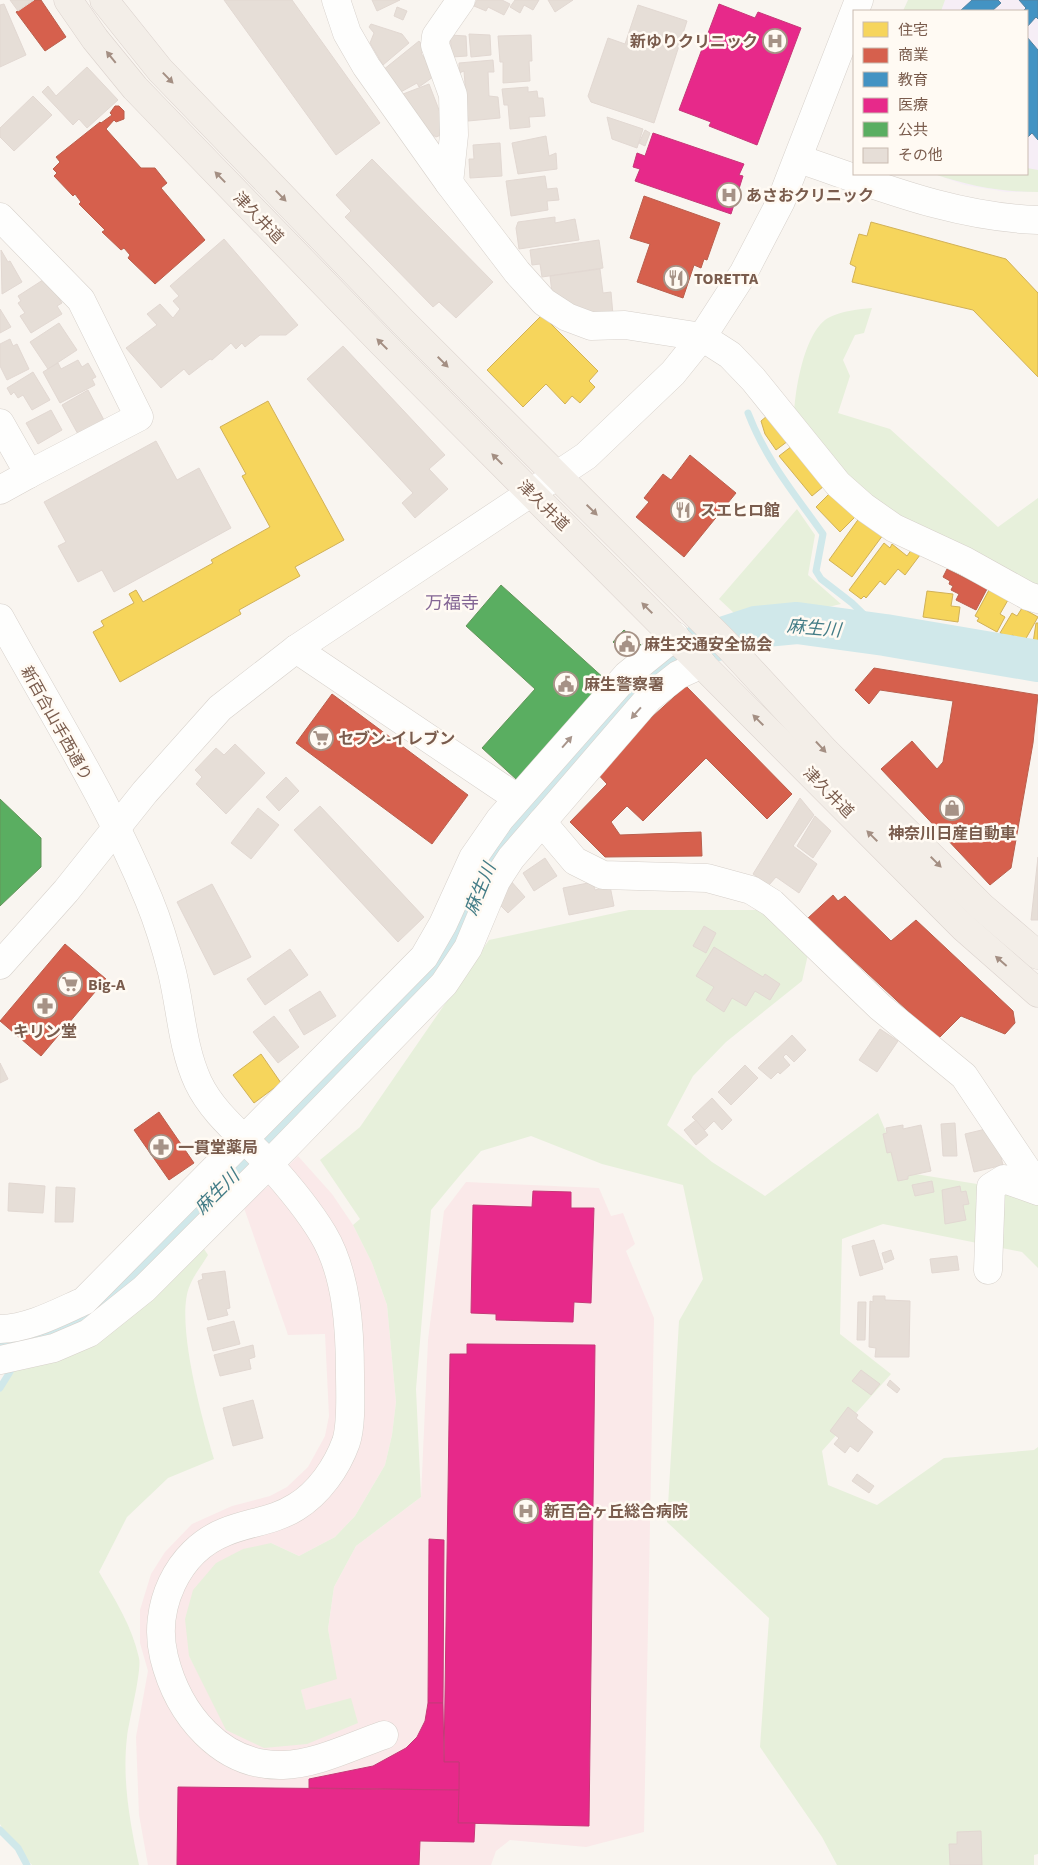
<svg xmlns="http://www.w3.org/2000/svg" width="1038" height="1865" font-family="'Source Sans 3','Noto Sans JP',sans-serif">
<style>
.education{fill:#f6eef6}
.medical{fill:#fae9e9}
.green{fill:#e7f0db}
.homes{fill:#f6d55c;stroke:#d1b158}
.shops{fill:#d6604d;stroke:#ba5f4d}
.schools{fill:#4393c3;stroke:#5482a0}
.health{fill:#e7298a;stroke:#c63878}
.public{fill:#5aae61;stroke:#64955b}
.lines{fill:none;stroke-linecap:round;stroke-linejoin:round}
.stream{stroke:#d0e8ea;stroke-width:7}
.river{stroke:#d0e8ea;stroke-width:42}
.building{fill:#e6ded7;stroke:#e2d8d2}
.minor-casing{stroke:#d7d1cb;stroke-width:29}
.major-casing{stroke:#dad1cc;stroke-width:29}
.minor{stroke:#fefefd;stroke-width:28}
.major{stroke:#f3eee8;stroke-width:28}
.oneway{fill:#a48f83}
.oneway2{fill:#a8958b}
.labels{text-anchor:middle;stroke-width:5;stroke-linejoin:round;paint-order:stroke}
.poi-label{font-size:16px;font-weight:bold;fill:#7a5c4d;stroke:#fffaf3;text-anchor:start}
.street-label{font-size:16px;fill:#7a5c4d;stroke:#fffaf3}
.neighbourhood-label{font-size:18px;fill:#846695;stroke:#fffaf3}
.water-label{font-size:18px;font-style:italic;fill:#437c86;stroke:#fffaf3}
</style>
<rect width="100%" height="100%" fill="#f9f5f0"/>
<polygon class="education" points="908,0 1038,0 1038,192 1006,192 965,185 934,174 1027,174 1027,11 903,11"/>
<polygon class="medical" points="298,1156 332,1194 353,1225 372,1263 387,1305 396,1402 392,1435 385,1465 355,1516 335,1537 299,1556 271,1543 189,1656 207,1690 306,1712 301,1690 336,1678 328,1629 334,1587 356,1546 421,1497 428,1340 444,1211 466,1182 599,1188 611,1216 623,1213 635,1244 626,1251 654,1318 644,1832 586,1847 510,1840 496,1851 491,1865 148,1865 139,1815 136,1737 148,1671 140,1643 140,1610 151,1574 165,1552 192,1524 232,1506 270,1496 287,1487 308,1467 325,1436 329,1416 325,1334 288,1335 243,1205 251,1193 265,1189"/>
<g class="green">
<polygon points="908,0 945,0 941,11 903,11"/>
<path d="M 1027,168 L 1038,170 L 1038,192 C 1001,192 969,186 934,174 L 1027,174 Z"/>
<path d="M 872,308 L 864,333 L 855,335 L 843,360 L 850,376 L 838,413 L 890,429 L 998,527 L 1038,498 L 1038,590 L 872,506 L 794,420 C 794,394 804,329 830,317 C 842,311 859,309 872,308 Z"/>
<polygon points="797,509 815,535 808,575 841,604 824,608 781,606 734,613 719,599"/>
<polygon points="629,910 766,910 809,950 802,981 726,1042 693,1076 667,1125 712,1162 765,1196 878,1113 903,1172 1014,1190 1038,1200 1038,1268 1022,1252 883,1224 842,1239 840,1334 891,1374 822,1451 828,1485 877,1505 944,1458 1034,1450 1038,1447 1038,1854 1034,1855 1034,1865 837,1865 822,1837 760,1747 769,1618 667,1522 679,1321 703,1279 683,1185 602,1164 531,1136 481,1151 461,1174 431,1210 416,1389 421,1497 356,1546 334,1587 328,1629 337,1679 301,1690 306,1710 351,1698 358,1723 307,1744 264,1748 226,1730 189,1656 185,1619 193,1590 216,1563 243,1549 271,1543 299,1556 335,1537 355,1516 385,1465 392,1435 396,1402 387,1305 372,1263 353,1225 360,1219 320,1160 360,1127 489,940"/>
<path d="M 200,1243 L 208,1255 C 202,1265 194,1275 190,1285 C 174,1320 203,1422 214,1459 L 168,1478 L 127,1517 L 99,1572 C 115,1600 132,1626 139,1658 C 142,1671 129,1720 127,1737 C 122,1780 130,1823 139,1865 L 32,1865 L 7,1836 L 0,1824 L 0,1391 L 14,1371 Z"/>
</g>
<g class="homes">
<polygon points="871,222 1006,259 1038,293 1038,377 973,310 852,282 856,267 850,264 859,234 867,236"/>
<polygon points="542,315 598,371 589,381 595,387 580,403 572,396 565,404 546,384 523,407 487,370"/>
<polygon points="268,401 344,540 295,567 300,576 239,610 241,614 120,682 93,632 104,626 101,621 134,603 129,594 136,590 143,602 213,563 211,560 270,527 242,476 246,474 220,427"/>
<polygon points="767,416 788,441 776,450 765,434 761,421"/>
<polygon points="792,446 824,486 812,496 779,456"/>
<polygon points="832,491 857,515 840,532 816,507"/>
<polygon points="860,517 883,535 852,577 829,560"/>
<polygon points="884,543 890,548 892,544 907,556 912,549 920,555 905,575 898,569 885,585 880,581 866,598 864,596 861,599 849,590"/>
<polygon points="989,590 1008,600 1000,614 1005,617 997,632 977,621 979,618 975,616"/>
<polygon points="927,591 953,594 951,606 960,607 958,622 923,617"/>
<polygon points="1022,608 1038,617 1024,642 1012,635 1010,638 1000,633 1012,613 1017,616"/>
<polygon points="1036,623 1038,623 1038,643 1033,643"/>
<polygon points="261,1054 281,1083 254,1103 233,1075"/>
</g>
<g class="shops">
<polygon points="34,0 41,0 66,37 45,51 16,12"/>
<polygon points="115,106 119,106 124,111 124,119 116,122 114,120 106,129 141,168 155,168 167,183 161,188 205,240 155,284 128,258 130,255 124,248 121,250 102,232 105,230 79,204 81,202 75,194 73,196 54,176 57,173 53,169 60,162 56,157 100,122 101,123 112,115 110,113"/>
<polygon points="644,196 720,223 707,260 704,259 701,268 694,265 683,298 637,282 650,244 630,238"/>
<polygon points="690,455 736,493 684,557 636,517 649,502 644,498 663,474 671,480"/>
<polygon points="947,569 987,589 976,610 956,600 959,594 951,590 953,586 949,584 950,581 943,577"/>
<polygon points="874,668 1038,695 1033,743 1011,868 990,885 881,769 912,741 937,769 943,762 953,701 880,690 869,704 855,690"/>
<polygon points="686,686 792,794 767,819 706,758 643,821 627,806 611,822 620,835 701,832 702,856 605,857 570,822 607,784 594,770"/>
<polygon points="332,694 468,795 432,844 296,743"/>
<polygon points="833,895 838,901 845,896 891,941 916,920 1013,1011 1015,1023 1005,1034 961,1016 938,1039 808,918"/>
<polygon points="65,944 106,979 41,1056 0,1021"/>
<polygon points="159,1112 194,1163 169,1180 134,1130"/>
</g>
<g class="schools">
<polygon points="972,0 998,0 1001,3 992,11 960,11"/>
<polygon points="1019,0 1038,0 1038,19 1036,17 1027,27 1027,11 1023,11 1026,8"/>
<polygon points="1027,37 1038,50 1038,140 1032,133 1027,138"/>
</g>
<g class="health">
<polygon points="719,4 755,18 758,12 801,28 757,145 709,126 711,122 679,110"/>
<polygon points="653,133 744,164 739,175 743,176 731,214 635,181 640,169 633,167 637,153 645,156"/>
<polygon points="533,1191 571,1192 571,1208 594,1208 591,1303 574,1302 573,1322 496,1320 496,1314 471,1313 473,1205 532,1207"/>
<polygon points="467,1344 595,1345 589,1826 458,1823 459,1762 444,1762 450,1354 467,1354"/>
<polygon points="429,1539 444,1540 443,1703 428,1703"/>
<polygon points="428,1703 443,1703 444,1762 459,1762 459,1790 309,1788 309,1779 373,1766 406,1748 417,1737 425,1721"/>
<polygon points="178,1787 459,1790 458,1823 475,1823 474,1842 420,1841 419,1865 177,1865"/>
</g>
<g class="public">
<polygon points="501,585 606,680 517,780 482,748 535,689 466,626"/>
<polygon points="624,630 641,645 629,658 613,642"/>
<polygon points="0,799 41,838 41,867 0,906"/>
</g>
<g class="lines">
<g class="stream">
<path d="M 748,413 C 766,460 794,493 823,534 L 816,571 L 821,579 L 852,603 L 885,635"/>
<polyline points="0,1388 13,1367"/>
<polyline points="0,1830 18,1848 27,1865"/>
</g>
<polyline class="river" points="0,1344 47,1335 72,1323 133,1277 429,979 461,934 474,906 484,870 507,835 660,672 698,646 756,627 797,623 885,635 1038,661"/>
</g>
<g class="building">
<polygon points="10,0 34,0 18,11"/>
<polygon points="224,0 292,0 380,123 336,155"/>
<polygon points="372,0 400,0 377,11"/>
<polygon points="477,0 502,0 510,4 504,15 488,7 486,11 474,6"/>
<polygon points="515,0 539,0 533,10 524,5 520,13 510,7"/>
<polygon points="548,0 573,0 555,12"/>
<polygon points="4,4 26,55 0,67 0,5"/>
<polygon points="638,5 687,21 654,123 591,102 588,96 608,38 625,44"/>
<polygon points="397,7 407,11 403,20 394,16"/>
<polygon points="371,24 402,34 409,43 383,65 370,43 374,33 369,27"/>
<polygon points="469,34 490,35 491,55 471,57"/>
<polygon points="450,35 466,36 467,56 452,57"/>
<polygon points="531,35 532,61 529,61 530,81 503,83 503,62 500,62 498,36"/>
<polygon points="419,41 426,50 421,53 427,62 426,63 433,77 419,87 417,83 399,93 383,70"/>
<polygon points="493,60 494,72 488,72 489,96 498,97 500,118 468,121 464,71 459,73 459,63"/>
<polygon points="87,67 118,100 87,128 79,119 73,125 42,92 48,86 56,96"/>
<polygon points="429,84 444,123 441,135 436,137 424,130 417,114 412,116 403,94"/>
<polygon points="528,87 528,92 537,91 538,98 543,98 545,116 529,117 530,127 510,129 508,105 504,105 502,89"/>
<polygon points="33,96 52,115 14,151 0,137 0,128"/>
<polygon points="607,117 643,129 637,148 612,139"/>
<polygon points="645,130 650,133 645,146 639,143"/>
<polygon points="546,136 549,156 556,153 557,169 518,174 512,143"/>
<polygon points="500,143 502,176 470,178 469,159 474,159 473,145"/>
<polygon points="372,159 493,282 456,318 439,302 433,307 345,217 351,211 336,195"/>
<polygon points="545,176 547,189 557,188 559,200 547,201 548,210 511,216 506,181"/>
<polygon points="555,217 555,223 575,219 579,240 519,249 516,228 518,222"/>
<polygon points="224,239 298,325 286,335 260,335 245,347 242,343 236,349 231,343 212,360 210,359 189,375 184,369 161,388 126,348 157,325 147,314 160,304 173,318 180,309 173,301 179,296 170,286"/>
<polygon points="599,240 603,268 542,277 540,264 532,265 530,250"/>
<polygon points="1,250 8,262 10,261 22,282 2,294"/>
<polygon points="600,269 603,293 611,292 613,315 588,318 552,293 550,276"/>
<polygon points="46,278 62,303 57,306 62,314 31,333 20,316 25,313 18,303 21,301 18,296"/>
<polygon points="0,309 11,327 0,333"/>
<polygon points="59,323 77,350 48,369 30,342"/>
<polygon points="10,339 13,346 17,344 29,369 7,380 0,366 0,344"/>
<polygon points="343,346 445,455 429,469 448,489 415,518 402,503 413,493 307,379"/>
<polygon points="78,360 82,367 88,363 96,377 92,379 95,385 60,403 43,372 58,363 61,369"/>
<polygon points="33,372 50,400 32,410 23,395 18,398 14,392 11,395 7,388"/>
<polygon points="88,390 105,422 79,436 62,405"/>
<polygon points="51,410 62,430 38,444 26,423"/>
<polygon points="156,441 177,480 199,468 231,528 114,592 102,570 78,582 58,546 66,542 44,502"/>
<polygon points="235,744 265,773 226,814 196,784 202,777 195,770 216,748 224,755"/>
<polygon points="286,777 299,791 279,811 266,797"/>
<polygon points="800,798 814,815 793,846 817,864 799,893 776,877 769,885 753,874"/>
<polygon points="320,806 424,917 398,942 294,830"/>
<polygon points="258,808 279,825 251,859 231,843"/>
<polygon points="815,816 831,831 813,858 797,846"/>
<polygon points="1038,857 1038,920 1031,920"/>
<polygon points="545,858 557,876 534,891 523,873"/>
<polygon points="510,880 525,897 508,913 494,899"/>
<polygon points="593,882 595,890 610,886 614,906 569,915 563,888"/>
<polygon points="212,884 251,957 214,975 177,902"/>
<polygon points="704,926 716,933 706,953 693,946"/>
<polygon points="714,947 763,977 765,974 780,984 770,1000 755,991 746,1006 732,998 724,1012 706,1000 714,987 696,976"/>
<polygon points="290,949 308,975 265,1005 247,979"/>
<polygon points="320,991 336,1016 304,1035 289,1010"/>
<polygon points="274,1016 299,1047 278,1063 253,1032"/>
<polygon points="880,1029 898,1041 877,1072 859,1060"/>
<polygon points="792,1035 806,1050 794,1062 786,1054 783,1057 790,1065 780,1074 778,1072 771,1079 758,1068"/>
<polygon points="0,1063 8,1079 0,1083"/>
<polygon points="745,1065 758,1078 731,1105 718,1092"/>
<polygon points="712,1098 732,1120 722,1130 714,1121 705,1130 692,1117"/>
<polygon points="696,1120 708,1135 696,1145 684,1130"/>
<polygon points="955,1123 957,1156 943,1156 941,1124"/>
<polygon points="903,1125 903,1129 921,1125 931,1171 908,1176 908,1179 898,1181 891,1152 887,1153 883,1134 887,1133 886,1128"/>
<polygon points="990,1128 997,1141 1003,1165 974,1172 965,1134"/>
<polygon points="932,1181 934,1192 915,1196 912,1185"/>
<polygon points="9,1183 45,1186 43,1213 8,1211"/>
<polygon points="960,1186 961,1192 966,1191 969,1204 963,1205 966,1220 945,1224 942,1190"/>
<polygon points="56,1187 75,1188 73,1222 55,1222"/>
<polygon points="874,1240 883,1269 860,1276 852,1246"/>
<polygon points="891,1250 894,1259 885,1263 882,1253"/>
<polygon points="957,1256 959,1270 932,1273 930,1259"/>
<polygon points="225,1271 230,1308 226,1309 228,1315 208,1320 198,1281 203,1279 202,1274"/>
<polygon points="873,1296 885,1296 885,1300 910,1301 909,1357 875,1357 876,1348 869,1347 870,1301 873,1302"/>
<polygon points="858,1302 866,1302 865,1340 857,1340"/>
<polygon points="234,1321 240,1344 213,1351 207,1328"/>
<polygon points="253,1345 255,1357 249,1359 251,1369 220,1376 214,1355"/>
<polygon points="861,1370 880,1384 871,1395 852,1381"/>
<polygon points="890,1380 900,1389 897,1393 887,1385"/>
<polygon points="253,1400 263,1438 233,1446 223,1408"/>
<polygon points="848,1407 858,1415 856,1418 873,1432 858,1452 850,1446 845,1453 834,1444 839,1438 830,1431"/>
<polygon points="857,1474 874,1486 869,1493 852,1481"/>
<polygon points="981,1831 982,1865 950,1865 949,1844 957,1844 957,1832"/>
</g>
<g class="lines">
<defs>
<g id="minor">
<polyline points="336,0 347,33 366,66 449,183 517,272 544,302 567,317 591,326 625,325 702,337 730,355 753,379 838,484 864,507 894,528 965,561 1028,596 1038,599"/>
<path d="M 799,159 C 879,186 953,217 1038,220"/>
<polyline points="449,183 454,135 453,95 435,45 436,36 461,0"/>
<polyline points="0,217 81,300 139,417 29,474"/>
<polyline points="0,423 29,474 0,490"/>
<path d="M 0,618 C 51,711 109,802 149,900 C 158,922 166,948 172,972 C 181,1009 182,1047 198,1082 C 213,1114 244,1137 267,1162 C 287,1184 308,1209 323,1234 C 347,1274 350,1329 350,1374 C 350,1393 352,1424 346,1442 C 337,1467 319,1493 296,1507 C 274,1521 249,1522 225,1532 C 177,1551 152,1608 164,1657 C 178,1714 221,1767 283,1765 C 317,1764 352,1746 384,1735"/>
<polyline points="296,649 517,798"/>
<polyline points="542,822 575,861 603,875 707,878 751,890 772,903 880,1007 964,1076 1029,1173 1038,1178"/>
<polyline points="0,965 66,891 145,792 220,708 296,649 586,456 673,373 702,337 744,272 781,201 859,0"/>
<polyline points="988,1270 991,1187 1004,1179 1038,1191"/>
<path d="M 0,1329 C 30,1328 57,1313 84,1301 L 424,957 L 443,924 L 473,858 L 500,819 L 627,675 L 675,636"/>
<polyline points="0,1360 54,1348 89,1333 144,1289 269,1164 444,984 468,948 496,881 511,858 649,698 678,675 702,664"/>
</g>
<g id="major">
<polyline points="68,0 95,39 135,88 191,146 381,342 963,927 1038,993"/>
<polyline points="104,0 160,70 403,322 729,647 825,751 982,907 1038,955"/>
</g>
</defs>
<use href="#minor" class="minor-casing"/>
<use href="#major" class="major-casing"/>
<use href="#minor" class="minor"/>
<use href="#major" class="major"/>
</g>
<defs><path id="oneway-solid" d="M-6-.8H1V-3.2L6.5 0L1 3.2V.8H-6Z" transform="scale(1.25)"/></defs>
<g class="oneway">
<use href="#oneway-solid" transform="translate(111 57) rotate(-129)"/>
<use href="#oneway-solid" transform="translate(168 78) rotate(46)"/>
<use href="#oneway-solid" transform="translate(220 177) rotate(-134)"/>
<use href="#oneway-solid" transform="translate(281 196) rotate(46)"/>
<use href="#oneway-solid" transform="translate(382 344) rotate(-135)"/>
<use href="#oneway-solid" transform="translate(443 362) rotate(45)"/>
<use href="#oneway-solid" transform="translate(497 459) rotate(-135)"/>
<use href="#oneway-solid" transform="translate(592 510) rotate(44)"/>
<use href="#oneway-solid" transform="translate(647 608) rotate(-135)"/>
<use href="#oneway-solid" transform="translate(758 720) rotate(-135)"/>
<use href="#oneway-solid" transform="translate(821 747) rotate(47)"/>
<use href="#oneway-solid" transform="translate(872 836) rotate(-135)"/>
<use href="#oneway-solid" transform="translate(936 862) rotate(45)"/>
<use href="#oneway-solid" transform="translate(1001 961) rotate(-139)"/>
</g>
<g class="oneway2">
<use href="#oneway-solid" transform="translate(636 713) rotate(131)"/>
<use href="#oneway-solid" transform="translate(567 742) rotate(-49)"/>
</g>
<defs>
<symbol id="hospital-ring" viewBox="-11 -11 22 22"><circle r="9.5" fill="#fffaf3" stroke="#a69286" stroke-width="1.5"/><path d="M-5-5h3v3.5h4V-5h3V5h-3V1.5h-4V5h-3Z" fill="#a69286"/></symbol>
<symbol id="restaurant-ring" viewBox="-11 -11 22 22"><circle r="9.5" fill="#fffaf3" stroke="#a69286" stroke-width="1.5"/><path d="M-5-6h1v4h1v-4h1v4h1v-4h1v5L-1.5 .5V6h-2V.5L-5-1ZM5-6V6H3V1.5H1.5Q1.5-4 5-6Z" fill="#a69286"/></symbol>
<symbol id="civic-ring" viewBox="-11 -11 22 22"><circle r="9.5" fill="#fffaf3" stroke="#a69286" stroke-width="1.5"/><path d="M-.6-6.5H3V-4.5H.6V-3L4-1V1h2V6H-6V1h2V-1L-.6-3ZM-1.2 2.5V6h2.4V2.5Z" fill="#a69286"/></symbol>
<symbol id="supermarket-ring" viewBox="-11 -11 22 22"><circle r="9.5" fill="#fffaf3" stroke="#a69286" stroke-width="1.5"/><path d="M-6-5.5h2.5l.6 2H6L4.5 2H-2.5L-4.4-4H-6ZM-1.5 3.2a1.3 1.3 0 1 0 .1 0ZM3 3.2a1.3 1.3 0 1 0 .1 0Z" fill="#a69286"/></symbol>
<symbol id="shop-ring" viewBox="-11 -11 22 22"><circle r="9.5" fill="#fffaf3" stroke="#a69286" stroke-width="1.5"/><path d="M-5-2.5h2.3a2.7 3.5 0 0 1 5.4 0H5L5.5 6h-11ZM-1.5-2.5h3a1.5 2.3 0 0 0-3 0Z" fill="#a69286"/></symbol>
<symbol id="pharmacy-ring" viewBox="-11 -11 22 22"><circle r="9.5" fill="#fffaf3" stroke="#a69286" stroke-width="1.5"/><path d="M-2-6h4v4h4v4h-4v4h-4v-4h-4v-4h4Z" fill="#a69286"/></symbol>
</defs>
<g fill-rule="evenodd">
<use href="#hospital-ring" x="761" y="27" width="28" height="28"/>
<use href="#hospital-ring" x="715" y="181" width="28" height="28"/>
<use href="#restaurant-ring" x="662" y="264" width="28" height="28"/>
<use href="#restaurant-ring" x="669" y="496" width="28" height="28"/>
<use href="#civic-ring" x="613" y="630" width="28" height="28"/>
<use href="#civic-ring" x="552" y="670" width="28" height="28"/>
<use href="#supermarket-ring" x="307" y="724" width="28" height="28"/>
<use href="#shop-ring" x="938" y="794" width="28" height="28"/>
<use href="#supermarket-ring" x="56" y="970" width="28" height="28"/>
<use href="#pharmacy-ring" x="31" y="992" width="28" height="28"/>
<use href="#pharmacy-ring" x="147" y="1133" width="28" height="28"/>
<use href="#hospital-ring" x="512" y="1497" width="28" height="28"/>
</g>
<g class="labels">
<g class="poi-label">
<text x="758" y="47" text-anchor="end">新ゆりクリニック</text>
<text x="746" y="201">あさおクリニック</text>
<text x="694" y="284">TORETTA</text>
<text x="700" y="516">スエヒロ館</text>
<text x="644" y="650">麻生交通安全協会</text>
<text x="584" y="690">麻生警察署</text>
<text x="338" y="744">セブン-イレブン</text>
<text x="952" y="839" text-anchor="middle">神奈川日産自動車</text>
<text x="88" y="990">Big-A</text>
<text x="45" y="1037" text-anchor="middle">キリン堂</text>
<text x="178" y="1153">一貫堂薬局</text>
<text x="544" y="1517">新百合ヶ丘総合病院</text>
</g>
<g class="street-label">
<text transform="translate(259 217) rotate(46)" y="6">津久井道</text>
<text transform="translate(544 505) rotate(44)" y="6">津久井道</text>
<text transform="translate(57 723) rotate(61)" y="6">新百合山手西通り</text>
<text transform="translate(829 792) rotate(45)" y="6">津久井道</text>
</g>
<g class="neighbourhood-label">
<text x="452" y="609">万福寺</text>
</g>
<g class="water-label">
<text transform="translate(814 628) rotate(5)" y="6">麻生川</text>
<text transform="translate(480 889) rotate(-68)" y="6">麻生川</text>
<text transform="translate(217 1192) rotate(-45)" y="6">麻生川</text>
</g>
</g>
<rect x="853" y="10" width="175" height="165" fill="#fffaf3" stroke="#cabbb1"/>
<rect x="863" y="22" width="25" height="15" fill="#f6d55c" stroke="#cabbb1"/>
<text x="898" y="35" font-size="15" fill="#7a5c4d">住宅</text>
<rect x="863" y="48" width="25" height="15" fill="#d6604d" stroke="#cabbb1"/>
<text x="898" y="60" font-size="15" fill="#7a5c4d">商業</text>
<rect x="863" y="72" width="25" height="15" fill="#4393c3" stroke="#cabbb1"/>
<text x="898" y="85" font-size="15" fill="#7a5c4d">教育</text>
<rect x="863" y="98" width="25" height="15" fill="#e7298a" stroke="#cabbb1"/>
<text x="898" y="110" font-size="15" fill="#7a5c4d">医療</text>
<rect x="863" y="122" width="25" height="15" fill="#5aae61" stroke="#cabbb1"/>
<text x="898" y="135" font-size="15" fill="#7a5c4d">公共</text>
<rect x="863" y="148" width="25" height="15" fill="#e6ded7" stroke="#cabbb1"/>
<text x="898" y="160" font-size="15" fill="#7a5c4d">その他</text>
</svg>
